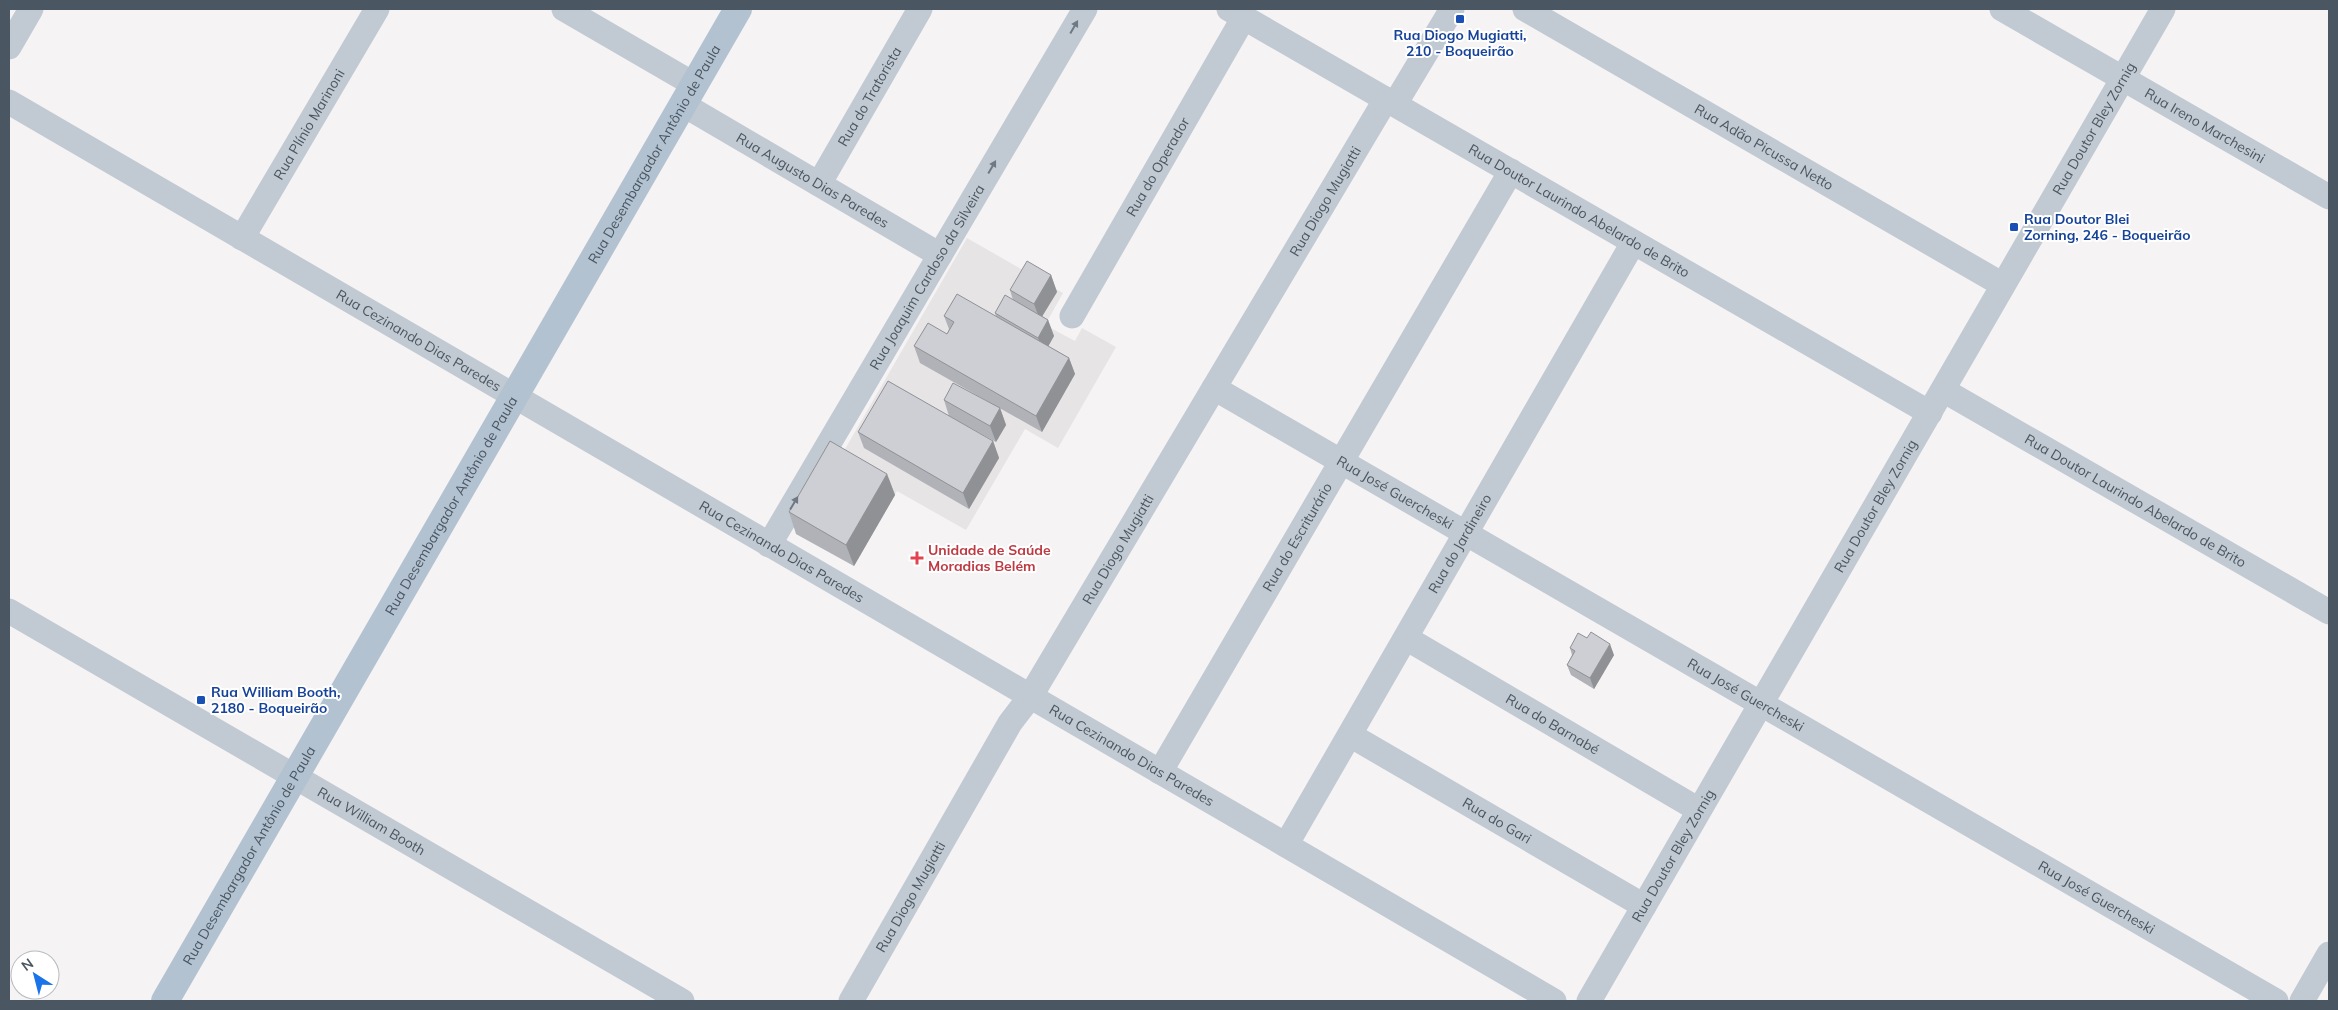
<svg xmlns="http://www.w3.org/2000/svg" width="2338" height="1010" font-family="Mulish,sans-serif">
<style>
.education{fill:#e6e4e5}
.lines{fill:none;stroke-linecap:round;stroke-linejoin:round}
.minor{stroke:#c1cad2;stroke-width:25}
.major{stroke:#b3c2d1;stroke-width:28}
.wall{fill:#b0b2b7}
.shaded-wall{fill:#909195}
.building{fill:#cdcfd5;stroke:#909195}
.oneway{fill:#6e7983}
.transit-dot{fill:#1a4fb4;stroke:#fff;stroke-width:2}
.health-dot{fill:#e0444e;stroke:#fff;stroke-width:2}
.labels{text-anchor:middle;stroke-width:4;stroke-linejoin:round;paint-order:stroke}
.transit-label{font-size:14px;font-weight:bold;fill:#164399;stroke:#fff;text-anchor:start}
.street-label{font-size:14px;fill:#4a5661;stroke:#fff}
.health-label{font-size:14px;font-weight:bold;fill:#be3a42;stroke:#fff;text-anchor:start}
</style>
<rect width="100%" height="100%" fill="#f5f3f3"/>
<polygon class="education" points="967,238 1063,293 1045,325 1075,341 1082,328 1116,347 1058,448 1025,429 966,530 897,491 854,566 796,534"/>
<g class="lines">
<g class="minor">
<polyline points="564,9 695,85"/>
<path id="s1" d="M 1229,9 L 1930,413"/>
<path id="s2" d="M 1525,9 L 2003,285"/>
<path id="s3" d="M 2002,9 L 2329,197"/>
<polyline points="9,47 31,9"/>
<path id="s4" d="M 9,102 L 1554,1001"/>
<polyline points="1395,104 1452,9"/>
<path id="s5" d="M 684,105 L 940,255"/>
<path id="s6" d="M 819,184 L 920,9"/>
<path id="s7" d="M 242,238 L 377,9"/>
<path id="s8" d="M 1072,316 L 1244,17"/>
<path id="s9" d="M 1214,388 L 2276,1001"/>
<path id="s10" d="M 1943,390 L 2329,612"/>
<path id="s11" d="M 769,545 L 1085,9"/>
<path id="s12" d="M 9,611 L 682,1001"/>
<path id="s13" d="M 1406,638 L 1699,810"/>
<path id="s14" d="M 1350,735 L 1644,906"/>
<path id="s15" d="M 1160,772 L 1511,171"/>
<path id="s16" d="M 1286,845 L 1633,243"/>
<path id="s17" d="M 851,1001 L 1010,723 L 1030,697 L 1386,99"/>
<path id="s18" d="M 1589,1001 L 2163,9"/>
<polyline points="2302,1001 2329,954"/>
</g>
<path class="major" id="s19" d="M 165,1001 L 738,9"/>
</g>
<g class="wall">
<polygon points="1051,275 1057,292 1042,316 1048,320 1054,336 1048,346 1069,358 1075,374 1042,432 920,363 914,346 947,334 949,329 944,316 996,316 995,313 1013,300 1010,290"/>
<polygon points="944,400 1000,408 1006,425 996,442 949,416"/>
<polygon points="858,432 993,441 999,458 969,509 864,448"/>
<polygon points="887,474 895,495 854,566 796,534 789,512"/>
<polygon points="1570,648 1614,655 1594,689 1571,675 1567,665 1572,655"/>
</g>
<g class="shaded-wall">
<polygon points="1051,275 1057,292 1040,320 1034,304"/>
<polygon points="1048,320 1054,336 1044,354 1038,338"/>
<polygon points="1069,358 1075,374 1042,432 1036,416"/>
<polygon points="1000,408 1006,425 996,442 990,426"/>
<polygon points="993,441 999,458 969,509 963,493"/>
<polygon points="887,474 895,495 854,566 846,545"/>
<polygon points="1610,644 1614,655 1594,689 1590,678"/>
</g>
<g class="building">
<polygon points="1027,261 1051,275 1034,304 1010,290"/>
<polygon points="957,294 1069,358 1036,416 914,346 928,323 947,334 954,322 944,316"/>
<polygon points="1005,295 1048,320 1038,338 995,313"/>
<polygon points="888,381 993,441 963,493 858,432"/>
<polygon points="953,383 1000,408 990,426 944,400"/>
<polygon points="830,441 887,474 846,545 789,512"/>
<polygon points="1591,632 1610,644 1590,678 1567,665 1575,651 1570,648 1578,633 1587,638"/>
</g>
<defs><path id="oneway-solid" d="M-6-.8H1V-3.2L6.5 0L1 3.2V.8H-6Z" transform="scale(1.25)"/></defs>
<g class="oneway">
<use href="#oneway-solid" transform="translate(1074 27) rotate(-60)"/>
<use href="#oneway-solid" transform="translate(992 167) rotate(-60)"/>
<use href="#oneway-solid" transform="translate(794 503) rotate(-59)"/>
</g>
<g class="transit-dot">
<rect x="1455" y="14" width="10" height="10" rx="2.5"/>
<rect x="2009" y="222" width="10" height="10" rx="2.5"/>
<rect x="196" y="695" width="10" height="10" rx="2.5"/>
</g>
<path class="health-dot" d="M914.5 550.5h5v5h5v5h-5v5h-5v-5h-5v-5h5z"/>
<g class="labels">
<g class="transit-label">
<text x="1460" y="40" text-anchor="middle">Rua Diogo Mugiatti,<tspan x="1460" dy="16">210 - Boqueirão</tspan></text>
<text x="2024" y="224">Rua Doutor Blei<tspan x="2024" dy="16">Zorning, 246 - Boqueirão</tspan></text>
<text x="211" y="697">Rua William Booth,<tspan x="211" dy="16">2180 - Boqueirão</tspan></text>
</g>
<g class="street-label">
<text dy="5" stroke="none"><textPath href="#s6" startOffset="101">Rua do Tratorista</textPath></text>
<text dy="5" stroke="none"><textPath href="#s7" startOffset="132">Rua Plínio Marinoni</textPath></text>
<text dy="5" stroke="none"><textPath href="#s3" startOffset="234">Rua Ireno Marchesini</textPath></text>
<text dy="5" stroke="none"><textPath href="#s18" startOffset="1008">Rua Doutor Bley Zornig</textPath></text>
<text dy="5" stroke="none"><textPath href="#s2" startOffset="276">Rua Adão Picussa Netto</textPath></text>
<text dy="5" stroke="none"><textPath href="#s19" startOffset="978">Rua Desembargador Antônio de Paula</textPath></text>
<text dy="5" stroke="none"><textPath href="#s8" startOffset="172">Rua do Operador</textPath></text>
<text dy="5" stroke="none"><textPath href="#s5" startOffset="149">Rua Augusto Dias Paredes</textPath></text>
<text dy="5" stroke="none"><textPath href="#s17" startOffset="930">Rua Diogo Mugiatti</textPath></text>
<text dy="5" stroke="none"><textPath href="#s1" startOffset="404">Rua Doutor Laurindo Abelardo de Brito</textPath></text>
<text dy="5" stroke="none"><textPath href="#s11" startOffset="311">Rua Joaquim Cardoso da Silveira</textPath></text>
<text dy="5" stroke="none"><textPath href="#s4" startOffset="474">Rua Cezinando Dias Paredes</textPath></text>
<text dy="5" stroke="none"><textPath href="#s9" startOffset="209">Rua José Guercheski</textPath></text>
<text dy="5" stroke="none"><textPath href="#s10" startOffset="222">Rua Doutor Laurindo Abelardo de Brito</textPath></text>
<text dy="5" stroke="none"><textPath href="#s19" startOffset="572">Rua Desembargador Antônio de Paula</textPath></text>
<text dy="5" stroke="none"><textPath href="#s18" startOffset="572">Rua Doutor Bley Zornig</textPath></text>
<text dy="5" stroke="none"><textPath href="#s15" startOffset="272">Rua do Escriturário</textPath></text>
<text dy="5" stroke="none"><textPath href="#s16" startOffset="348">Rua do Jardineiro</textPath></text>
<text dy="5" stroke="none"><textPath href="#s17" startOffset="525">Rua Diogo Mugiatti</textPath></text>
<text dy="5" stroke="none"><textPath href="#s4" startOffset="894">Rua Cezinando Dias Paredes</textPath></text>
<text dy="5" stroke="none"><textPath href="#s9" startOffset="614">Rua José Guercheski</textPath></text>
<text dy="5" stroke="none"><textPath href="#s13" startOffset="170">Rua do Barnabé</textPath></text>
<text dy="5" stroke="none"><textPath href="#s4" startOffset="1299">Rua Cezinando Dias Paredes</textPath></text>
<text dy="5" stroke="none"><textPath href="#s12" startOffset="419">Rua William Booth</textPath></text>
<text dy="5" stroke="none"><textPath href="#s14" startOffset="170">Rua do Gari</textPath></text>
<text dy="5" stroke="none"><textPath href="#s19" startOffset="168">Rua Desembargador Antônio de Paula</textPath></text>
<text dy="5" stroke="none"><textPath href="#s18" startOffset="168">Rua Doutor Bley Zornig</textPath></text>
<text dy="5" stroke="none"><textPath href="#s17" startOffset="120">Rua Diogo Mugiatti</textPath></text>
<text dy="5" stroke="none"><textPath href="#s9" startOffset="1019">Rua José Guercheski</textPath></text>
</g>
<g class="health-label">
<text x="928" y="555">Unidade de Saúde<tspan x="928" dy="16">Moradias Belém</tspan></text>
</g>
</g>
<rect width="2338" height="1010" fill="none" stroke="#4a5661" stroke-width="20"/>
<g transform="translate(35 975) rotate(324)"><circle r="24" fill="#ffffff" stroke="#b7bbc0"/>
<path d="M0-4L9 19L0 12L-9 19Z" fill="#1a73e8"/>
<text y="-8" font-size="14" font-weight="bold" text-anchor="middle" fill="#4a5661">N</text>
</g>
</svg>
